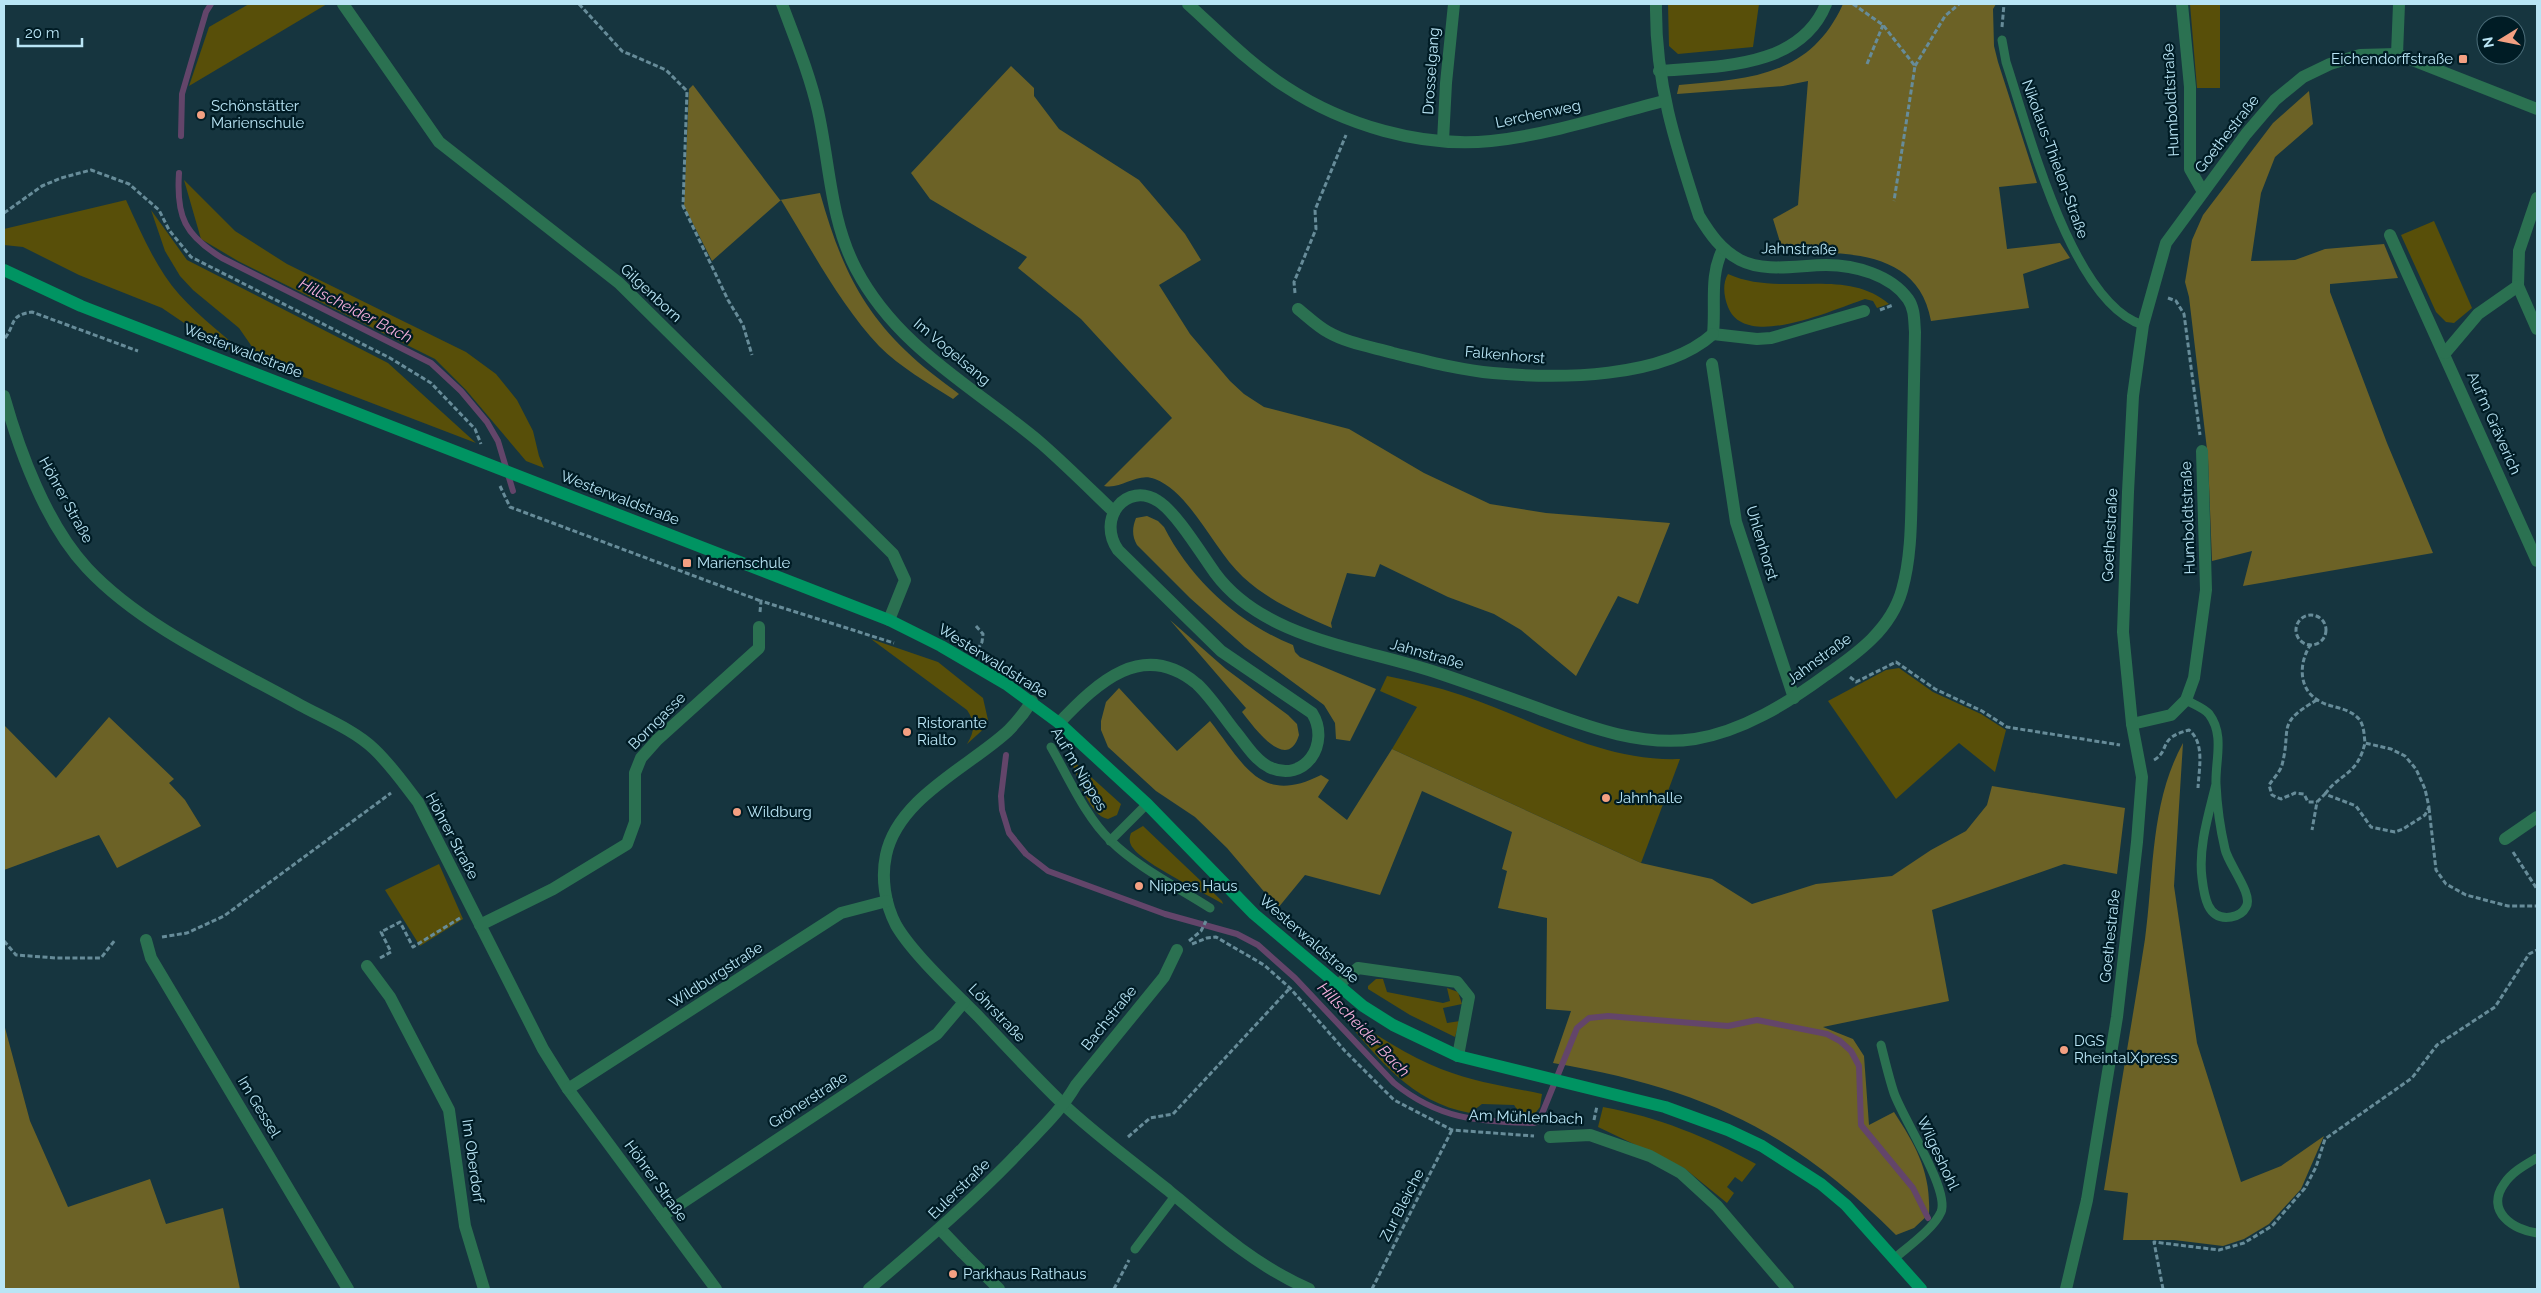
<svg xmlns="http://www.w3.org/2000/svg" width="2541" height="1293" font-family="Raleway,sans-serif">
<style>
.green{fill:#584f09}
.forest{fill:#6c6226}
.lines{fill:none;stroke-linecap:round;stroke-linejoin:round}
.stream{stroke:#63456a;stroke-width:6}
.path{stroke:#678c99;stroke-width:3;stroke-dasharray:5 2.5;stroke-linecap:butt}
.service{stroke:#2b7151;stroke-width:9}
.pedestrian{stroke:#2b7151;stroke-width:12}
.minor{stroke:#2b7151;stroke-width:12}
.tertiary{stroke:#2b7151;stroke-width:12}
.secondary{stroke:#009462;stroke-width:12}
.poi-dot{fill:#f3a082;stroke:#001c25;stroke-width:2}
.labels{text-anchor:middle;stroke-width:4.5;stroke-linejoin:round;paint-order:stroke}
.poi-label{font-size:15px;fill:#b9e5f5;stroke:#001c25;text-anchor:start}
.street-label{font-size:15px;fill:#b9e5f5;stroke:#001c25}
.water-label{font-size:16px;font-style:italic;fill:#f3adda;stroke:#001c25}
</style>
<rect width="100%" height="100%" fill="#16353f"/>
<g class="green">
<polygon points="249,4 327,4 189,86 209,27"/>
<polygon points="1668,4 1759,4 1753,47 1678,54 1669,46"/>
<polygon points="2190,4 2220,4 2220,88 2197,88"/>
<polygon points="184,180 235,231 287,264 466,352 496,374 517,400 533,431 539,456 544,468 526,461 466,390 435,359 238,261 201,239"/>
<path d="M 126,200 C 138,226 149,252 165,276 C 182,302 208,322 231,342 L 232,351 L 190,327 L 162,308 L 79,275 L 23,247 L 4,245 L 4,229 Z"/>
<polygon points="151,210 187,260 388,363 476,443 262,361 239,328 193,290 180,276 165,251"/>
<polygon points="2434,221 2472,308 2454,323 2446,322 2436,312 2401,235"/>
<path d="M 1728,274 C 1781,298 1845,266 1889,304 L 1877,308 L 1873,301 L 1865,299 C 1834,309 1745,351 1728,307 C 1724,297 1722,284 1728,274 Z"/>
<path d="M 871,639 L 938,662 L 983,698 L 988,720 L 987,726 L 967,744 C 975,731 975,722 967,710 Z"/>
<polygon points="1899,668 1933,692 1981,714 2006,730 1995,772 1959,743 1896,799 1828,701 1886,670"/>
<path d="M 1387,676 C 1412,681 1437,687 1461,695 C 1533,719 1602,762 1680,759 L 1641,863 L 1392,749 L 1417,707 L 1380,691 Z"/>
<path d="M 1070,758 L 1121,804 L 1117,815 L 1108,819 C 1089,816 1076,773 1070,758 Z"/>
<path d="M 1143,826 L 1222,901 L 1223,904 C 1203,892 1144,864 1133,848 C 1129,843 1129,838 1131,833 Z"/>
<polygon points="439,864 463,919 420,946 385,890"/>
<polygon points="1376,979 1383,979 1387,992 1443,1003 1450,1001 1447,988 1458,992 1462,1004 1443,1008 1447,1023 1460,1021 1455,1037 1410,1015 1368,989 1368,986"/>
<path d="M 1334,1007 C 1368,1029 1403,1054 1441,1069 C 1474,1082 1509,1087 1542,1094 L 1540,1107 L 1533,1116 L 1521,1115 L 1514,1105 L 1482,1104 L 1470,1113 C 1406,1101 1375,1053 1334,1007 Z"/>
<path d="M 1603,1107 C 1658,1117 1707,1137 1756,1164 L 1742,1182 L 1735,1177 L 1727,1187 L 1734,1193 L 1727,1203 L 1684,1168 L 1598,1127 Z"/>
</g>
<g class="forest">
<path d="M 1843,4 L 1996,4 L 1993,9 L 1994,46 L 1998,62 L 2037,183 L 1999,187 L 2007,249 L 2060,243 L 2070,258 L 2023,274 L 2029,308 L 1931,321 C 1918,247 1841,253 1783,252 L 1773,219 L 1798,205 L 1808,81 L 1783,86 L 1677,94 L 1679,85 C 1749,79 1810,77 1843,4 Z"/>
<path d="M 1011,66 L 1034,88 L 1034,96 L 1059,129 L 1139,180 L 1185,234 L 1201,260 L 1159,285 L 1190,334 L 1230,381 L 1244,394 L 1264,407 L 1349,429 L 1424,473 L 1490,504 L 1546,513 L 1670,523 L 1638,604 L 1618,596 L 1576,676 L 1521,630 L 1494,614 L 1448,597 L 1380,564 L 1375,577 L 1347,573 L 1331,623 L 1332,628 C 1300,614 1269,601 1243,577 C 1213,549 1191,493 1155,479 C 1136,472 1122,490 1104,486 L 1172,418 L 1081,319 L 1018,268 L 1027,257 L 930,199 L 911,173 Z"/>
<path d="M 693,85 L 780,200 L 820,193 C 838,256 857,304 906,351 C 922,367 941,380 959,394 L 953,399 C 928,383 900,367 879,346 C 841,306 810,247 781,200 L 712,261 L 684,206 L 689,89 Z"/>
<polygon points="2309,91 2313,124 2275,157 2261,193 2251,261 2295,260 2325,249 2384,244 2398,278 2330,284 2330,292 2387,443 2433,553 2243,586 2252,551 2212,561 2208,458 2189,297 2185,282 2192,240 2203,215 2273,123"/>
<path d="M 1147,516 L 1158,521 L 1164,527 C 1191,580 1238,623 1293,645 L 1295,652 L 1300,657 L 1376,689 L 1350,741 L 1336,739 L 1335,723 L 1324,705 L 1245,647 L 1190,598 L 1137,545 C 1132,536 1132,528 1136,518 Z"/>
<path d="M 1170,620 L 1226,669 L 1288,715 L 1297,724 L 1299,735 C 1287,774 1253,726 1242,712 L 1246,708 Z"/>
<path d="M 1119,688 L 1177,751 L 1210,721 C 1244,764 1260,806 1321,775 L 1329,780 L 1318,797 L 1347,820 L 1392,749 L 1641,863 L 1712,879 L 1752,904 L 1816,884 L 1892,876 L 1931,850 L 1966,831 L 1987,805 L 1992,786 L 2125,808 L 2117,874 L 2064,864 L 1932,910 L 1949,1001 L 1823,1027 L 1853,1039 L 1864,1056 L 1869,1125 L 1894,1112 C 1916,1146 1931,1172 1929,1214 L 1914,1228 L 1896,1235 C 1790,1129 1700,1088 1553,1063 L 1571,1011 L 1546,1009 L 1547,918 L 1498,908 L 1507,871 L 1502,869 L 1512,832 L 1422,791 L 1380,895 L 1305,875 L 1278,908 L 1227,848 L 1195,817 L 1156,791 L 1108,747 L 1101,730 L 1101,721 L 1106,702 Z"/>
<polygon points="109,717 174,779 169,783 185,800 201,826 117,868 99,835 4,870 4,725 56,778"/>
<path d="M 2183,743 L 2174,886 L 2197,1043 L 2241,1182 L 2281,1166 L 2324,1136 L 2301,1189 L 2269,1224 L 2244,1239 L 2223,1246 L 2174,1240 L 2123,1240 L 2128,1193 L 2104,1190 C 2117,1107 2132,1023 2145,939 C 2154,873 2150,803 2183,743 Z"/>
<polygon points="4,1024 30,1121 68,1207 150,1179 166,1224 223,1208 240,1289 4,1289"/>
</g>
<g class="lines">
<g class="stream">
<polyline points="181,136 182,94 206,12 211,4"/>
<path d="M 179,173 C 176,217 185,235 222,258 L 431,363 L 461,391 L 487,422 L 498,441 L 513,491"/>
<path d="M 1006,755 L 1001,796 L 1002,810 L 1009,833 L 1026,854 L 1048,871 L 1165,914 L 1237,934 L 1258,945 L 1295,978 L 1394,1083 C 1438,1119 1478,1122 1534,1123 L 1539,1121 L 1577,1028 L 1589,1018 L 1608,1016 L 1728,1026 L 1757,1020 L 1827,1034 L 1840,1041 L 1851,1051 L 1859,1066 L 1861,1125 L 1913,1188 L 1928,1218"/>
</g>
<g class="path">
<polyline points="579,4 622,51 666,70 687,91 683,206 728,300 743,325 752,355"/>
<polyline points="1853,4 1883,25 1915,66 1894,201"/>
<polyline points="2002,27 2004,4"/>
<polyline points="1867,64 1883,25"/>
<polyline points="1915,66 1945,16 1959,4"/>
<polyline points="4,213 42,186 61,178 91,170 129,184 159,210 169,230 191,257 390,358 431,383 475,429 481,444"/>
<polyline points="1295,293 1294,282 1316,229 1315,210 1346,135"/>
<polyline points="2168,298 2176,301 2184,314 2200,435"/>
<polyline points="1880,310 1893,305"/>
<path d="M 5,338 C 16,324 9,315 32,312 L 138,351"/>
<polyline points="500,486 510,507 761,601"/>
<polyline points="760,612 761,601 894,643"/>
<circle cx="2311" cy="630" r="15"/>
<polyline points="976,626 983,634 982,642 978,649"/>
<path d="M 2311,644 C 2298,663 2298,691 2321,702 C 2332,708 2346,707 2357,717 C 2364,723 2364,734 2365,743 L 2391,749 L 2405,756 L 2416,769 L 2425,789 L 2429,807 L 2425,815 L 2403,829 L 2395,832 L 2371,827 L 2356,806 L 2325,794 L 2317,802 L 2312,830"/>
<polyline points="1850,677 1856,682 1896,662 1935,689 1982,711 2007,727 2120,745"/>
<path d="M 2317,700 C 2275,724 2292,727 2282,765 C 2280,772 2273,779 2269,785 L 2272,795 L 2281,799 L 2295,793 L 2304,794 L 2308,802 L 2317,802"/>
<path d="M 2154,760 C 2171,750 2157,738 2189,730 C 2205,743 2199,768 2198,788"/>
<path d="M 2325,794 C 2341,772 2357,776 2365,743"/>
<polyline points="2429,808 2436,870 2446,884 2466,895 2508,906 2537,906"/>
<polyline points="2513,852 2537,889"/>
<polyline points="162,937 187,933 224,916 391,793"/>
<polyline points="4,941 16,955 56,958 101,958 115,940"/>
<polyline points="1189,941 1201,931 1206,921"/>
<polyline points="1192,944 1207,938 1216,937 1264,965 1290,988 1345,1051 1394,1100 1452,1130 1534,1136"/>
<polyline points="380,958 391,952 381,932 400,922 413,947 460,918"/>
<polyline points="1594,1120 1597,1106"/>
<polyline points="1128,1137 1150,1118 1173,1114 1290,988"/>
<polyline points="1114,1289 1129,1260"/>
<polyline points="1372,1289 1452,1130"/>
<polyline points="2163,1289 2154,1242 2219,1250 2244,1243 2272,1226 2305,1188 2316,1167 2325,1139 2412,1078 2437,1045 2495,1007 2529,954 2537,950"/>
</g>
<g class="service">
<path d="M 2002,40 L 2006,62 C 2028,128 2071,303 2143,325"/>
<path d="M 2186,700 C 2193,704 2204,708 2209,714 C 2225,735 2215,761 2216,784 C 2217,805 2220,828 2225,849 C 2228,864 2254,895 2246,907 C 2243,913 2237,916 2231,917 C 2207,921 2204,895 2202,878 C 2198,847 2209,813 2216,784"/>
<path d="M 1051,747 C 1069,778 1085,816 1111,841 C 1137,867 1179,888 1210,908"/>
<polyline points="1110,841 1147,804"/>
<path d="M 1881,1045 C 1885,1061 1889,1078 1894,1093 C 1903,1119 1950,1190 1941,1212 C 1934,1228 1909,1246 1895,1258"/>
<path d="M 2537,1158 C 2525,1165 2512,1172 2504,1184 C 2485,1211 2513,1230 2537,1233"/>
<polyline points="1135,1249 1175,1196"/>
</g>
<polyline class="pedestrian" points="962,1252 999,1289"/>
<g class="minor">
<polyline points="343,4 439,142 619,283 893,554 905,580 889,620"/>
<path d="M 782,4 C 795,39 810,75 818,111 C 830,165 830,219 856,269 C 898,349 976,388 1042,444 C 1067,466 1090,489 1114,512"/>
<path d="M 1188,4 C 1219,32 1250,64 1286,87 C 1344,125 1421,148 1491,141 C 1549,135 1608,115 1664,101"/>
<polyline points="2182,4 2190,87 2190,169 2203,192"/>
<polyline points="2397,54 2399,4"/>
<path d="M 1659,71 C 1717,66 1800,69 1826,4"/>
<polyline points="1443,141 1446,83 1454,4"/>
<polyline points="2537,198 2519,251 2518,286 2537,329"/>
<polyline points="2390,235 2537,561"/>
<path d="M 1723,249 C 1709,276 1716,305 1713,334 L 1757,339 L 1771,338 L 1864,311"/>
<path d="M 1298,309 C 1307,316 1317,326 1328,332 C 1347,343 1372,347 1393,353 C 1426,361 1460,370 1493,373 C 1558,379 1663,379 1713,334"/>
<polyline points="2445,353 2478,314 2518,286"/>
<polyline points="1712,364 1736,522 1794,698"/>
<path d="M 4,396 C 20,453 47,525 87,568 C 142,627 230,666 300,705 C 324,718 354,730 374,749 C 391,765 404,784 418,802 L 543,1049 L 568,1089 L 716,1289"/>
<path d="M 1032,701 C 1025,712 1017,722 1008,731 C 969,767 898,798 886,855 C 881,878 885,904 896,925 C 912,953 954,992 978,1016 C 1006,1046 1034,1076 1063,1104 C 1096,1135 1133,1162 1168,1190 C 1212,1227 1256,1266 1309,1289"/>
<polyline points="2132,724 2171,715 2186,700 2194,678 2206,590 2202,451"/>
<polyline points="2505,839 2537,817"/>
<polyline points="480,925 553,889 627,844 635,822 635,773 641,758 657,740 759,648 759,627"/>
<polyline points="146,940 151,958 348,1289"/>
<polyline points="367,966 390,997 449,1110 465,1226 484,1289"/>
<polyline points="1337,986 1358,968 1457,982 1469,997 1458,1056"/>
<polyline points="568,1089 841,913 887,901"/>
<polyline points="1550,1137 1590,1135 1650,1156 1681,1173 1717,1206 1788,1289"/>
<polyline points="662,1216 937,1034 964,1002"/>
<polyline points="941,1230 962,1252"/>
<path d="M 869,1289 C 923,1243 976,1198 1024,1147 C 1043,1127 1062,1109 1076,1085 L 1164,977 L 1177,950"/>
</g>
<g class="tertiary">
<path d="M 1059,723 C 1098,682 1143,639 1197,684 C 1211,697 1223,716 1235,731 C 1245,743 1255,760 1269,767 C 1305,784 1331,743 1312,713 L 1221,651 L 1118,550 C 1096,518 1127,481 1158,501 C 1176,512 1202,555 1215,573 C 1265,641 1367,648 1441,674 C 1474,685 1507,697 1540,709 C 1589,727 1641,747 1695,739 C 1743,731 1788,703 1826,675 C 1858,653 1891,629 1902,590 C 1912,555 1911,516 1912,480 C 1913,431 1914,381 1915,332 C 1914,321 1915,309 1908,299 C 1891,275 1855,265 1826,265 C 1799,265 1765,273 1740,260 C 1721,250 1710,234 1699,216 C 1675,143 1655,82 1656,4"/>
<polyline points="2066,1289 2087,1200 2117,1017 2137,842 2142,777 2132,724 2123,632 2128,492 2133,396 2143,325 2166,243 2246,134 2275,100 2303,77 2330,64 2360,55 2397,54 2537,109"/>
</g>
<polyline class="secondary" points="4,270 81,306 889,620 941,646 1006,684 1059,723 1147,804 1254,914 1363,1006 1393,1025 1458,1056 1665,1107 1728,1130 1762,1146 1821,1184 1846,1205 1921,1289"/>
</g>
<g class="poi-dot">
<rect x="2458" y="54" width="10" height="10" rx="2.5"/>
<circle cx="201" cy="115" r="5"/>
<rect x="682" y="558" width="10" height="10" rx="2.5"/>
<circle cx="907" cy="732" r="5"/>
<circle cx="1606" cy="798" r="5"/>
<circle cx="737" cy="812" r="5"/>
<circle cx="1139" cy="886" r="5"/>
<circle cx="2064" cy="1050" r="5"/>
<circle cx="953" cy="1274" r="5"/>
</g>
<g class="labels">
<g class="poi-label">
<text x="2453" y="64" text-anchor="end">Eichendorffstraße</text>
<text x="211" y="111">Schönstätter<tspan x="211" dy="17">Marienschule</tspan></text>
<text x="697" y="568">Marienschule</text>
<text x="917" y="728">Ristorante<tspan x="917" dy="17">Rialto</tspan></text>
<text x="1616" y="803">Jahnhalle</text>
<text x="747" y="817">Wildburg</text>
<text x="1149" y="891">Nippes Haus</text>
<text x="2074" y="1046">DGS<tspan x="2074" dy="17">RheintalXpress</tspan></text>
<text x="963" y="1279">Parkhaus Rathaus</text>
</g>
<g class="street-label">
<text transform="translate(1431 71) rotate(-86)" y="5">Drosselgang</text>
<text transform="translate(2171 100) rotate(-93)" y="5">Humboldtstraße</text>
<text transform="translate(1538 114) rotate(-12)" y="5">Lerchenweg</text>
<text transform="translate(2227 134) rotate(-52)" y="5">Goethestraße</text>
<text transform="translate(2055 159) rotate(70)" y="5">Nikolaus-Thielen-Straße</text>
<text transform="translate(1799 249) rotate(1)" y="5">Jahnstraße</text>
<text transform="translate(651 293) rotate(43)" y="5">Gilgenborn</text>
<text transform="translate(243 351) rotate(21)" y="5">Westerwaldstraße</text>
<text transform="translate(952 352) rotate(40)" y="5">Im Vogelsang</text>
<text transform="translate(1505 355) rotate(5)" y="5">Falkenhorst</text>
<text transform="translate(2494 423) rotate(66)" y="5">Auf'm Gräverich</text>
<text transform="translate(620 498) rotate(21)" y="5">Westerwaldstraße</text>
<text transform="translate(66 500) rotate(61)" y="5">Höhrer Straße</text>
<text transform="translate(2188 518) rotate(-92)" y="5">Humboldtstraße</text>
<text transform="translate(2110 535) rotate(-87)" y="5">Goethestraße</text>
<text transform="translate(1762 543) rotate(73)" y="5">Uhlenhorst</text>
<text transform="translate(1427 654) rotate(16)" y="5">Jahnstraße</text>
<text transform="translate(1819 659) rotate(-36)" y="5">Jahnstraße</text>
<text transform="translate(993 661) rotate(32)" y="5">Westerwaldstraße</text>
<text transform="translate(657 721) rotate(-45)" y="5">Borngasse</text>
<text transform="translate(1079 769) rotate(59)" y="5">Auf'm Nippes</text>
<text transform="translate(452 836) rotate(62)" y="5">Höhrer Straße</text>
<text transform="translate(2110 936) rotate(-84)" y="5">Goethestraße</text>
<text transform="translate(1309 939) rotate(41)" y="5">Westerwaldstraße</text>
<text transform="translate(716 975) rotate(-33)" y="5">Wildburgstraße</text>
<text transform="translate(997 1013) rotate(46)" y="5">Löhrstraße</text>
<text transform="translate(1109 1018) rotate(-51)" y="5">Bachstraße</text>
<text transform="translate(808 1100) rotate(-33)" y="5">Grönerstraße</text>
<text transform="translate(259 1107) rotate(59)" y="5">Im Gessel</text>
<text transform="translate(1526 1117) rotate(2)" y="5">Am Mühlenbach</text>
<text transform="translate(1938 1153) rotate(65)" y="5">Wilgeshohl</text>
<text transform="translate(473 1161) rotate(82)" y="5">Im Oberdorf</text>
<text transform="translate(656 1181) rotate(54)" y="5">Höhrer Straße</text>
<text transform="translate(959 1189) rotate(-44)" y="5">Eulerstraße</text>
<text transform="translate(1402 1205) rotate(-63)" y="5">Zur Bleiche</text>
</g>
<g class="water-label">
<text transform="translate(356 310) rotate(27)" y="6">Hillscheider Bach</text>
<text transform="translate(1364 1029) rotate(46)" y="6">Hillscheider Bach</text>
</g>
</g>
<rect width="2541" height="1293" fill="none" stroke="#b9e5f5" stroke-width="10"/>
<g transform="translate(2501 40) rotate(260)"><circle r="24" fill="#001c25" stroke="#4a6c78"/>
<path d="M0-4L9 19L0 12L-9 19Z" fill="#f3a082"/>
<text y="-8" font-size="14" font-weight="bold" text-anchor="middle" fill="#b9e5f5">N</text>
</g>
<path d="M18 38v8h64v-8" fill="none" stroke="#b9e5f5" stroke-width="2.5"/>
<text x="25" y="38" font-size="15" fill="#b9e5f5" stroke="#001c25" stroke-width="4" paint-order="stroke">20 m</text>
</svg>
